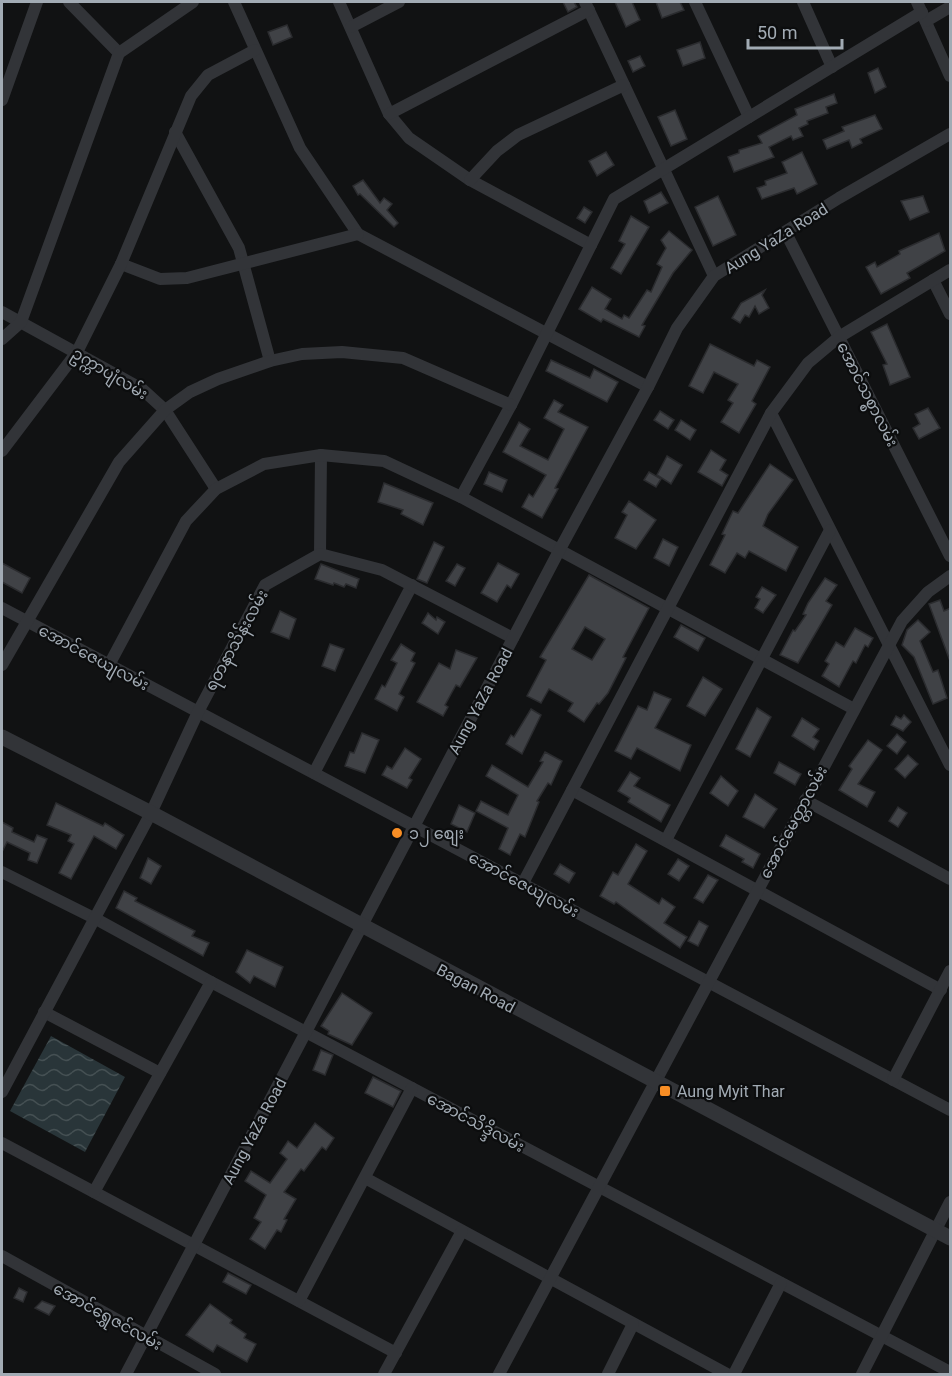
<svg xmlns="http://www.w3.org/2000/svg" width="952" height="1376" font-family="Roboto,'Noto Sans Myanmar',sans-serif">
<defs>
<pattern id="water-waves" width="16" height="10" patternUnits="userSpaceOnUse" patternTransform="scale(1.5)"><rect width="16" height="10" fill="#293539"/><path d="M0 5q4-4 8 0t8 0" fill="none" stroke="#455053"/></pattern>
</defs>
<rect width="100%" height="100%" fill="#111213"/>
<polygon fill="url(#water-waves)" points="51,1036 125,1077 85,1152 10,1111"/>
<g fill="#404246" stroke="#2b2c2f" stroke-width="1.5" fill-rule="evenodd">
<polygon points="563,2 574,2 577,7 568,12"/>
<polygon points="615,2 632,2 640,20 626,27"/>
<polygon points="656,2 680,2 684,10 662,18"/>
<polygon points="287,25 292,37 273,45 268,32"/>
<polygon points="700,42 705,58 683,66 677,50"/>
<polygon points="640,56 645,66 633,72 628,61"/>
<polygon points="878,68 886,87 875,93 868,73"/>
<polygon points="834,94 837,103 826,107 828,113 807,121 808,124 799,128 803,136 793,140 791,136 769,147 774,157 734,172 728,157 739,153 739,150 762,143 758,136 797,115 795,109"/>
<polygon points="675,110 687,139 671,146 658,117"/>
<polygon points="875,115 882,129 860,139 862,143 852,148 849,140 827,149 823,140 844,131 842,127"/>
<polygon points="606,152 614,165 597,176 589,161"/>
<polygon points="802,152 817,184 797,194 794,188 762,199 757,188 766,185 765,181 787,173 782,162"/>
<polygon points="363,180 380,203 384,198 392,204 387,210 398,223 394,227 360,194 358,195 353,186"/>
<polygon points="661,192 668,203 649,213 644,201"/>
<polygon points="718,196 736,235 713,246 695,207"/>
<polygon points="923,196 929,212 910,220 901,201"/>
<polygon points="584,207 592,212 585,223 577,218"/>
<polygon points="631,216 649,227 621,274 611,268 625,244 619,241"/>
<polygon points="669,231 692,250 673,273 642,325 645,326 639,337 603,319 601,322 579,309 592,287 611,299 605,309 622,319 624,315 629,318 647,290 651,292 662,267 657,264 666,248 661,240"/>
<polygon points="939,233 945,251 907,273 910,278 881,294 866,267 875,262 877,267 900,254 899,251"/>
<polygon points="765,290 762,295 769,308 759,314 755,306 749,317 745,315 740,323 732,318 741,303"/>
<polygon points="887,324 910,377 890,385 883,365 887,364 871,332"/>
<polygon points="710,344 754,366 757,360 770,367 752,401 756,404 739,433 721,422 733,403 728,400 738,384 714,372 703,393 689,386"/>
<polygon points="551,360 590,378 594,369 618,382 607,402 546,371"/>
<polygon points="554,400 563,405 558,412 588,427 555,488 558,489 542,518 522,507 529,494 533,497 546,475 503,452 519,422 530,429 520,446 548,460 564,429 544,418"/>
<polygon points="928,408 940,428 919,439 913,428 920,424 915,414"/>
<polygon points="660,411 674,420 668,429 654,420"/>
<polygon points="681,420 696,430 690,440 675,430"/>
<polygon points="711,450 726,460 720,470 728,475 722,486 698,472"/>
<polygon points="667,456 682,465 671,484 657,475"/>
<polygon points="770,464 793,480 768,514 763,526 798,547 786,571 749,551 745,558 737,553 725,573 710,565 725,535 722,534 733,511 738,513"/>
<polygon points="489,472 507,480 502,492 484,484"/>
<polygon points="649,472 661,479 656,487 644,480"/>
<polygon points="384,483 433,503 423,525 401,514 403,510 378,502"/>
<polygon points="629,501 656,520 636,549 615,538 627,515 622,512"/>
<polygon points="663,539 678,547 669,566 654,558"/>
<polygon points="434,542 444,547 427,583 417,579"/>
<polygon points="2,563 30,578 22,593 2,582"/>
<polygon points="498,563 519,574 511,588 507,585 497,602 481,593"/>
<polygon points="321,564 359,579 356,588 346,584 344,587 334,583 333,585 315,579"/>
<polygon points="457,564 465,568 455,586 446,581"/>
<path d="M589 575 649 608 623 657 626 658 608 693 599 704 597 703 584 722 568 711 573 703 549 689 541 703 527 696 546 660 540 657ZM585 627 605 639 592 660 572 649Z"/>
<polygon points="825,578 837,585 826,601 832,605 798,663 780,655 793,630 795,631 806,615 803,614 808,603"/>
<polygon points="762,587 776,595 763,613 755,608 760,599 756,597"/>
<polygon points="940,600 944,611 951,608 950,661 929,604"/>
<polygon points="280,611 296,619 289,639 271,632"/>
<polygon points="428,613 436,620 437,617 445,622 438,634 422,623"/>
<polygon points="918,620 930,632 920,641 933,672 938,670 947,698 933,704 914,657 902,645 907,630"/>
<polygon points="681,625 705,638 698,651 674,637"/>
<polygon points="855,628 873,638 868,647 865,645 856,663 853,661 839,687 822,676 829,664 825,661 836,642 844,647"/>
<polygon points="330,644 344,649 335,671 322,666"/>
<polygon points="401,644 415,653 411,661 415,663 399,694 404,697 397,711 375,699 382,685 385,687 397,663 391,660"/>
<polygon points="456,650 477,658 460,687 456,685 445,705 448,707 443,716 417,702 439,663 450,669"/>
<polygon points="703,677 722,689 705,716 687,706"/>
<polygon points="654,692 671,699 655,728 691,745 680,771 637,748 631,759 615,751 638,706 647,710"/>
<polygon points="757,708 771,717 750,757 736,749"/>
<polygon points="531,709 541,715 522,754 506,744 511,735 514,737"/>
<polygon points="904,715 911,722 903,731 891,725 896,716 901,719"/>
<polygon points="802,718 819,729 813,737 819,741 814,750 792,736"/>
<polygon points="362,733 379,740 365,773 345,766 350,752 354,753"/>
<polygon points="897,734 906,742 897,754 887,746"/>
<polygon points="868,740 882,750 858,784 875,792 867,807 839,790 852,769 849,766"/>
<polygon points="405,748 421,759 409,778 412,780 407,788 382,775 387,766 392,769"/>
<polygon points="545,752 562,761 551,785 548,783 537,801 539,802 525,837 520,834 510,855 499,849 508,828 476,811 481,801 508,815 518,795 486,776 492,765 528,787 543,762 540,761"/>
<polygon points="908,755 918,764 905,778 895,769"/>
<polygon points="779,762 801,774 795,785 774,773"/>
<polygon points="630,772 640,778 634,786 670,805 661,822 628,802 630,798 618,791"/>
<polygon points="721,776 738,791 728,806 710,793"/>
<polygon points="755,794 777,809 764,828 743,817"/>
<polygon points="56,803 103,826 105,823 124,835 116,849 94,836 71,879 59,873 74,844 68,841 71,835 47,825"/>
<polygon points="459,805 475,813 467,832 451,824"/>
<polygon points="898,807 907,813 898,827 889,821"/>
<polygon points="2,822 13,828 12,832 34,842 37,835 47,839 37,863 28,860 30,853 7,842 2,852"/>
<polygon points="726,835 760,854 753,868 742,862 744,859 720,846"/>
<polygon points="636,844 647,851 628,884 659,904 662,898 675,907 664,923 687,937 680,948 616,902 614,904 600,896 613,872 618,875"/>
<polygon points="148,858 161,866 151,884 140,878"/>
<polygon points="678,859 689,866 679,881 668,874"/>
<polygon points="560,864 575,873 569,883 554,874"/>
<polygon points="708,875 718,880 703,903 694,898"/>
<polygon points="124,891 137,898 135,901 195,931 192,936 209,943 203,956 116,908"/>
<polygon points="699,921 708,926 698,946 688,941"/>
<polygon points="247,950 283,967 275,987 254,976 250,983 236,972"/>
<polygon points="342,993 372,1013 352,1045 328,1034 329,1031 321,1026"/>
<polygon points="321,1050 333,1055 325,1075 313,1070"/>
<polygon points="373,1077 401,1091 393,1107 365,1093"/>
<polygon points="315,1123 334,1138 326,1150 322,1147 304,1171 301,1169 284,1192 296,1199 284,1219 287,1220 281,1232 277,1230 265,1249 250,1239 261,1222 254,1218 266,1195 245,1181 251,1171 270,1183 287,1159 280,1153 288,1141 297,1148"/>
<polygon points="228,1273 251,1285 246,1294 223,1282"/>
<polygon points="19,1288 27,1292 23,1302 14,1298"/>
<polygon points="42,1301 55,1306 49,1315 35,1308"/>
<polygon points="210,1304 232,1320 230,1323 246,1334 244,1338 256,1344 247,1362 217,1345 213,1352 186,1335"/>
</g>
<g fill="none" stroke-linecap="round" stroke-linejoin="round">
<g stroke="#323438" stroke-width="12">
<polyline points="69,2 119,53"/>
<polyline points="234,2 300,148 358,234 648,387"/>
<polyline points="339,2 389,114 409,138 470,180 591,245"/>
<polyline points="585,2 714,276"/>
<polyline points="695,2 749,117"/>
<polyline points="803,2 832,67"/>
<polyline points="917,2 950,76"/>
<polyline points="926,21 950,7"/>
<polyline points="351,27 399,2"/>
<polyline points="2,100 37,2"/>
<polyline points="389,114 589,10"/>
<polyline points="175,132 239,248 270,361"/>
<polyline points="470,180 497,151 518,135 624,85"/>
<polyline points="786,233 950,556"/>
<polyline points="121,264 160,279 187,278 358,234"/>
<polyline points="933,280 950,314"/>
<polyline points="2,312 142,389 165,410 216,489"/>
<polyline points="2,339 21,322 119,53 193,2"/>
<polyline points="771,413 950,765"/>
<polyline points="2,451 77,352 121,264 191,96 208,75 255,50"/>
<polyline points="461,497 511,405 614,199 922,12"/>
<polyline points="320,554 321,455"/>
<polyline points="2,608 950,1110"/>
<polyline points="2,665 119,462 165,410 190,392 218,379 270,361 302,354 342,352 403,358 511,405"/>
<polyline points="109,665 186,521 216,489 264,464 321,455 384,461 461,497 854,709"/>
<polyline points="314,773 412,585"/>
<polyline points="572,790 941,990"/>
<polyline points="805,800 950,879"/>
<polyline points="666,840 830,530"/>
<polyline points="2,872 96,919 211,982 950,1372"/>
<polyline points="523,883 771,413 808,363 839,337 950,270"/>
<polyline points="44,1012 160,1073"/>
<polyline points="893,1080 950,971"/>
<polyline points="2,1092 151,813 198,712 265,585 320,554 382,570 513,638"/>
<polyline points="2,1143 396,1353"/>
<polyline points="365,1178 727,1374"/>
<polyline points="94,1192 211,982"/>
<polyline points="2,1256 215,1374"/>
<polyline points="299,1301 412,1088"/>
<polyline points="126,1374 560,549 648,387 677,328 714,276 839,198 950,134"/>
<polyline points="384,1374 462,1231"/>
<polyline points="499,1374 902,621 928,592 950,576"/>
<polyline points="608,1374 633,1324"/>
<polyline points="734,1374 781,1283"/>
<polyline points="862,1374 950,1202"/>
</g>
<polyline stroke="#323438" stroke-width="15" points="2,737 151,813 950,1238"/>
</g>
<g fill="#f88e25" stroke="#0c0d0e" stroke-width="2">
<circle cx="397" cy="833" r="6"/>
<rect x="659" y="1085" width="12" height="12" rx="3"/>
</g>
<g text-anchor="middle" stroke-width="4.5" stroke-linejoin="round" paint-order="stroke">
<g font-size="16" fill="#a2abb4" stroke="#0c0d0e">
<text transform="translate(776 238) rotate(-32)" y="6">Aung YaZa Road</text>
<text transform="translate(110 373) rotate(31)" y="6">ဥက္ကာပျံလမ်း</text>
<text transform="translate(868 394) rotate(63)" y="6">အောင်သစ္စာလမ်း</text>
<text transform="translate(236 640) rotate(-61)" y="6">ရတနာသိန်းလမ်း</text>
<text transform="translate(94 657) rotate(28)" y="6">အောင်ဇေယျလမ်း</text>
<text transform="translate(480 701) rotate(-62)" y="6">Aung YaZa Road</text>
<text transform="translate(793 822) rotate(-62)" y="6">အောင်မေတ္တာလမ်း</text>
<text transform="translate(524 884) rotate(28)" y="6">အောင်ဇေယျလမ်း</text>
<text transform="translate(476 988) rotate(28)" y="6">Bagan Road</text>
<text transform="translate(476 1122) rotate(28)" y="6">အောင်သိဒ္ဒိလမ်း</text>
<text transform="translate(254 1131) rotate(-62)" y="6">Aung YaZa Road</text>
<text transform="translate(108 1316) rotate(29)" y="6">အောင်ရွှေဇင်လမ်း</text>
</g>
<g font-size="16" fill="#a2abb4" stroke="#0c0d0e" text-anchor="start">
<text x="409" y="839">၁၂ စျေး</text>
<text x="677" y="1097">Aung Myit Thar</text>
</g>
</g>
<rect width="952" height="1376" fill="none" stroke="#a2abb4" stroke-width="6"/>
<path d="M748 39v9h94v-9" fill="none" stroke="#a2abb4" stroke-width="3"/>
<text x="757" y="39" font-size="18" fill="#a2abb4" stroke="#0c0d0e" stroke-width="4.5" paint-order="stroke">50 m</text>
</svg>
